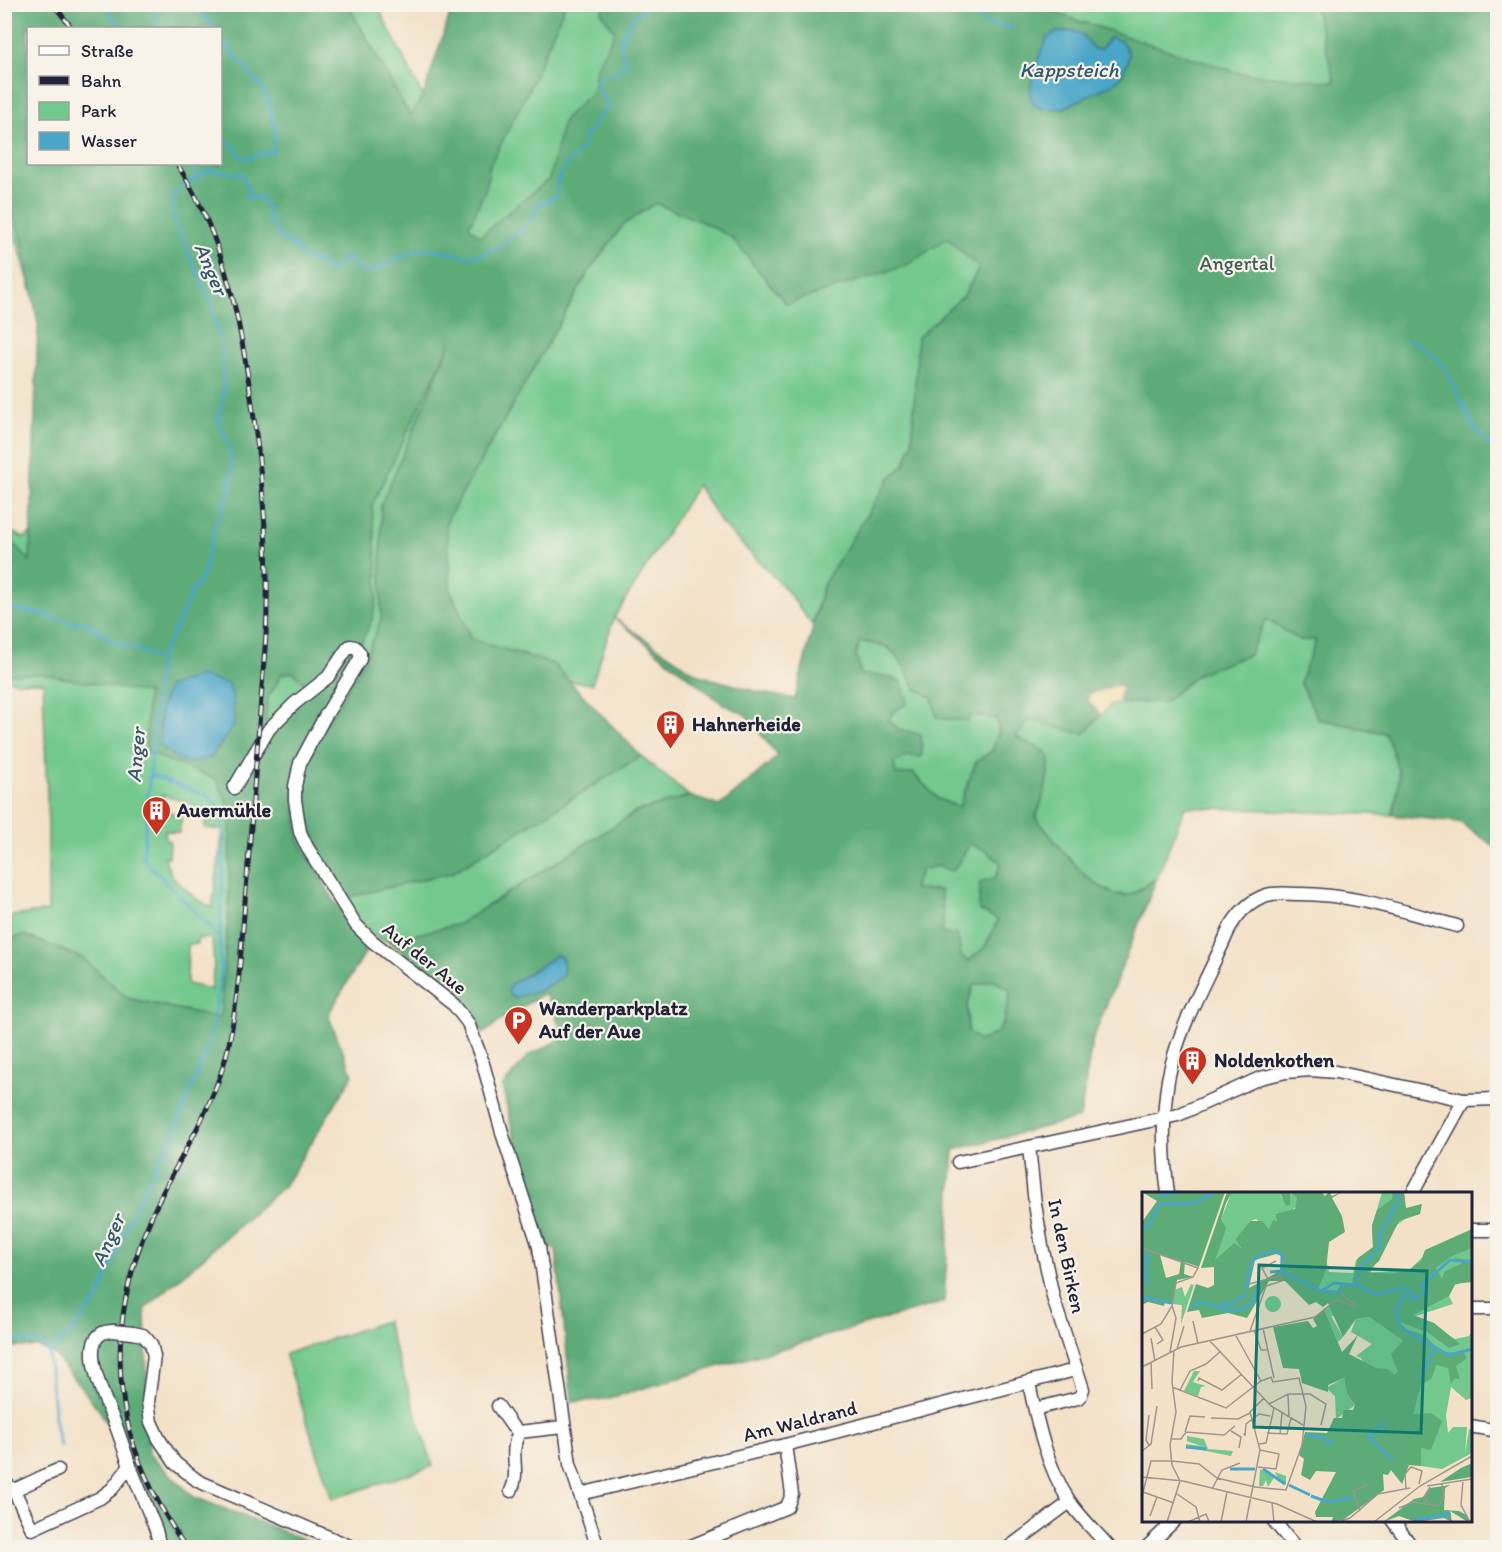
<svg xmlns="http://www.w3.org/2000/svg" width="1502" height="1552" font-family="Itim,sans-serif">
<rect width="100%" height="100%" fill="#f7f3e8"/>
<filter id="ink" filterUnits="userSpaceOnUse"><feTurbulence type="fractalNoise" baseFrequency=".0167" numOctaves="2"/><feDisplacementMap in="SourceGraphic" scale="12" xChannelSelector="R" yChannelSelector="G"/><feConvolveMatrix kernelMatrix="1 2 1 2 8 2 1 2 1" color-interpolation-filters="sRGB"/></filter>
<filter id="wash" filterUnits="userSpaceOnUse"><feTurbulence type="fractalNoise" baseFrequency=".008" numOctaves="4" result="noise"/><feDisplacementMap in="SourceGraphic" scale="24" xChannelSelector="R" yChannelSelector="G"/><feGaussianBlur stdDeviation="1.35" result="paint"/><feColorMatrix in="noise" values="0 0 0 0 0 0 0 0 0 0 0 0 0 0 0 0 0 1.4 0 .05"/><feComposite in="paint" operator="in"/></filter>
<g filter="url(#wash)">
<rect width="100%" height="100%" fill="#f3e1c7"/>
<g fill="#72c88d" stroke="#4a7564" stroke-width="1.5" fill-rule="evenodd">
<path d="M5 5H336L410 120 447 56 458 5H1497L824 583 812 625 785 588 721 523 697 485 614 618 592 684 570 681 553 664 471 639 450 589 446 522 589 271 623 225 655 203 707 224 722 232 721 230 630 187 455 477 303 944 261 744 216 779 230 809 229 908 220 1018 127 998 84 959 24 935 5 941V917L48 911V827L43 682H19L5 679 4 528 24 538 41 526V324L5 200ZM28 28H220V164H28ZM918 337 921 431 908 466 874 505 890 478 905 464 912 443ZM162 795C182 801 206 802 205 828L223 830 212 908 195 898 172 876 164 857H169L170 841 166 840 165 831 179 833 182 815 160 810ZM212 938 214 965 211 989 187 984 188 945 197 944V939Z"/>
<polygon points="348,5 377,5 423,96 410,116"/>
<path d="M1266 619 1300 640 1316 639 1318 719 1385 733C1400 768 1403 778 1392 815L1185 807 1157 878 1130 895 1114 894 1085 878 1036 818 1045 790 1050 759 1016 737 1029 720 1084 733 1111 704 1164 702 1199 673 1249 655Z"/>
<polygon points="860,641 888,647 902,663 916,689 971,715 996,718 999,731 992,751 976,762 959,807 938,799 913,773 896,775 893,763 906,756 899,729 887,720 893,712 883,676 861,675 856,654"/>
<polygon points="641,756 689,796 636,812 459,924 388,941 376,938 360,921 344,898 453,872"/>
<polygon points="970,843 985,850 1001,863 996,877 998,919 985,947 968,961 961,956 957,934 951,936 941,933 943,913 940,891 912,890 921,870 935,866"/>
<polygon points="993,980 1011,990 1004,1022 997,1033 979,1042 968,1031 967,1007 973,986"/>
<polygon points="386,1321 433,1466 332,1499 285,1354"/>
</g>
<path fill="#5dac78" stroke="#40675a" stroke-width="1.5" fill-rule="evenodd" d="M5 5H348L410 116 423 96 453 5H565L529 89 490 165 486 188 469 227 480 236 549 179 563 121 593 91 596 68 615 32 602 13 603 5H1052L1061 15 1239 73 1335 82 1314 5H1497V848L1459 822 1392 815C1403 778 1400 768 1385 733L1318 719 1300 682 1316 640H1300L1266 619 1249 655 1199 673 1164 702 1119 703 1116 685 1097 691 1087 700 1101 715 1084 734 1029 720 1016 737 1045 751 1050 759 1045 790 1036 818C1055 840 1096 901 1129 895 1138 893 1149 883 1157 878L1092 1042 1080 1118 954 1150 944 1302 606 1399 572 1402 556 1249 545 1248 518 1154 502 1087 528 1056 565 1037 545 993 503 1018 483 1034C459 990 427 971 388 941L459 924 636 812 689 796 720 806 778 756 745 714 723 704 614 618 699 675 762 693 795 699 824 583 890 478 905 464 912 443 918 337 964 295 979 268 947 238 907 265 786 304 731 237 707 224 655 203 623 225 589 271 446 522 450 589 471 639 553 664 641 756 453 872 344 898 306 836 300 799 303 761 364 662 381 619V505L450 344 372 505 377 567V599L372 620 339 688 295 765 298 840 335 902 369 946 328 1015 353 1075 285 1185 145 1309 149 1454 194 1497 323 1547H172L100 1411 54 1354 37 1347H5V941L24 935 84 959 127 998 220 1018 229 908 230 809 216 779 146 752 147 693 42 674H5V535L30 561 38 324 22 239 5 193ZM28 28H220V164H28ZM1073 31 1094 49H1101L1106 44 1107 39 1121 41 1129 54 1127 62 1118 80 1061 109 1047 38 1056 32ZM860 641 888 647 902 663 916 689 932 697 937 718 967 721 971 715 996 718 999 731 992 751 976 762 959 807 938 799 913 773 896 775 894 763 906 756 922 757 921 735 899 729 888 720 893 712 908 703 901 681 883 676 861 675 856 654ZM293 672 307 686 265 729 267 700 282 674ZM970 844 985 850 1001 863 996 877 980 882 979 910 998 920 985 947 968 961 961 956 957 933 951 936 942 933 943 913 940 890 913 889 921 870 935 866 953 871ZM557 955 539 991 513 998 508 992 525 975ZM993 980 1011 990 1004 1022 997 1033 979 1041 968 1031 967 1007 973 986Z"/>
<polygon fill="#eeda9e" stroke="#887e6c" stroke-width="1.5" points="1116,685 1122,687 1119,696 1119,703 1111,704 1101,715 1087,700 1089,694"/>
<g fill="#4aa6c8" stroke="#366482" stroke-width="1.5">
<path d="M1073 31 1083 35 1094 49H1101L1110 37 1121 41 1129 54C1127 65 1123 77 1113 84L1061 109H1043L1033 104C1025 84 1039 57 1047 38L1056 32Z"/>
<polygon points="200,676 229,684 233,699 234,726 211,757 190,763 176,758 159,745 161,707 168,687"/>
<polygon points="557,955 562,958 564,969 562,977 539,991 513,998 508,992 510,985"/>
</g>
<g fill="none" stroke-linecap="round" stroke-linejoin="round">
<g stroke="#4aa6c8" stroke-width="3">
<polyline points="106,4 120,28"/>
<polyline points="153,4 157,19 163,28"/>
<polyline points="195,4 214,28"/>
<polyline points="962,4 968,10 979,9 980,19 982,22 1012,28"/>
<path d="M220 37 261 87 269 102 276 137 273 152C261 151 252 160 241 158 237 150 230 140 220 138"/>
<path d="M198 177 209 170 241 174 249 190 247 199 259 196 267 207 270 221 284 241 291 243 303 257 310 261H319L330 271 335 270 341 261 348 259 355 264 358 273C380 272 397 256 419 250 433 246 450 254 464 256 486 259 519 237 531 219 534 215 535 210 536 206L557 197V183L564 167 583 148 585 136 608 107 596 83 601 76 616 73 626 63 620 41 633 17 643 10V4"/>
<path d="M1408 339C1456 363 1451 391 1476 429 1482 438 1491 446 1498 454"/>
<polyline points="4,607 42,614 75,624 86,622 117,644 140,650 159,660"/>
<polyline points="150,775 210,797 222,812 224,837 220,937"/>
<polyline points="4,1340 42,1343 48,1352 56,1429 60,1446"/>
<polyline points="48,1352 70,1334 98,1299 132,1214 176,1128 210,1042 221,973 220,939 213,930 143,859 159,660 177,626 192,591 202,579 214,530 229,491 232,467 229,445 218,420 224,391 221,347 210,300 176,225 172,208 175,193 198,177 191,164"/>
</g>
</g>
</g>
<g filter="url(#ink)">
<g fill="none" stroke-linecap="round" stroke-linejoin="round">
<defs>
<g id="minor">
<polyline points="234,788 269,729 294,704 328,677 347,649 350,646 355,647 360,653 360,659 324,718 300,763 295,786 295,800 300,832 307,847 356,925 372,941 454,1005 468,1023 482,1060 503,1136 539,1247 570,1464 598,1548"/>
<polyline points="958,1162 1029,1147"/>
<path d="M1168 1194C1163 1156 1162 1117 1168 1080 1178 1026 1209 977 1230 927 1239 912 1250 900 1267 895 1277 892 1289 894 1300 894 1354 894 1405 912 1457 926"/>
<polyline points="1412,1194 1464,1100"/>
<polyline points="1470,1230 1498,1230"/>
<polyline points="1470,1309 1498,1309"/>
<polyline points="133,1333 143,1335 151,1344 154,1356 148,1402 151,1422 159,1439 175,1463 198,1481 354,1548"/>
<path d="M1029 1383C1037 1422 1047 1468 1070 1502 1081 1518 1097 1533 1110 1548"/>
<polyline points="498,1406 512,1426 519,1432 563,1427"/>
<polyline points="1035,1409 1078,1398 1081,1395 1083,1389 1054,1301 1042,1246 1035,1204 1029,1147 1178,1115 1260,1078 1286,1072 1310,1070 1336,1072 1464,1100 1498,1099"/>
<polyline points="1470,1426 1498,1431"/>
<polyline points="130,1466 156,1530 160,1548"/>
<polyline points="41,1477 58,1470"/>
<path d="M4 1482 14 1490 32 1529 100 1498 112 1489 130 1466C125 1453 121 1439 116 1426 108 1406 70 1331 113 1331"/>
<polyline points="14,1490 38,1479"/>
<path d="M511 1491C521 1471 508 1455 519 1432"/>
<polyline points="580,1494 785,1445 1075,1370"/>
<polyline points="1273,1520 1296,1548"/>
<polyline points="1392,1520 1413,1548"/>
<polyline points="686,1548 787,1507 792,1494 785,1445"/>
<polyline points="1008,1548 1070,1502"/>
<polyline points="1146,1548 1175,1520"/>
<polyline points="1496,1548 1498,1547"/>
</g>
</defs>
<use href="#minor" stroke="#413f50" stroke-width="15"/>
<use href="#minor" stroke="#fff" stroke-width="12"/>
<defs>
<g id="rail">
<polyline points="53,4 72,28"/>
<path d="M177 164C228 243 243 334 255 426 264 496 270 565 266 635 260 716 253 797 247 878 242 933 240 989 229 1044 218 1097 188 1144 163 1192 117 1283 103 1381 146 1477 157 1502 171 1525 186 1548"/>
</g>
</defs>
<use href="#rail" stroke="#22223b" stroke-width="5"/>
<use href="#rail" stroke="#f7f3e8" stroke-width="3" stroke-dasharray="9" stroke-linecap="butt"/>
<defs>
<polyline id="minor-bridge" points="113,1331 133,1333"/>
</defs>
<use href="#minor-bridge" stroke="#413f50" stroke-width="15" stroke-linecap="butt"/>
<use href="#minor-bridge" stroke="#fff" stroke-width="12"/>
</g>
</g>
<defs>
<symbol id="building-pin" viewBox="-11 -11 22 30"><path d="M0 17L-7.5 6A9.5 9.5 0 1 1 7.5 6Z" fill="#c8321e" stroke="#f7f3e8"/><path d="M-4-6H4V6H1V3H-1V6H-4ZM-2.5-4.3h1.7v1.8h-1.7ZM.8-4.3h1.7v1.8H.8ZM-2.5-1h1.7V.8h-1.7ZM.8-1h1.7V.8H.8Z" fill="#fff"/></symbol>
<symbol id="parking-pin" viewBox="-11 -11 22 30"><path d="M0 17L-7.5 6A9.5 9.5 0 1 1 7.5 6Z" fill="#c8321e" stroke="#f7f3e8"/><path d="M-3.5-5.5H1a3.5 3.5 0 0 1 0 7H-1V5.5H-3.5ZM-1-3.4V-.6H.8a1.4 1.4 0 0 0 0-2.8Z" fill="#fff"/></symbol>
</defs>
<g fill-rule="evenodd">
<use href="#building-pin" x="654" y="708" width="33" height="45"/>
<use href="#building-pin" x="140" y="794" width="33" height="45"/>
<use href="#parking-pin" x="502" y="1004" width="33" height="45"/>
<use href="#building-pin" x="1176" y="1044" width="33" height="45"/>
</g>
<g text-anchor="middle" stroke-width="4.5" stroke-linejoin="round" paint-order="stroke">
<g font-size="20" fill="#3e5c58" stroke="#f7f3e8">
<text x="1237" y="270">Angertal</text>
</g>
<g font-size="20" font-weight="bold" fill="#22223b" stroke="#f7f3e8" text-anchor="start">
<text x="692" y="731">Hahnerheide</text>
<text x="177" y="817">Auermühle</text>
<text x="539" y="1015">Wanderparkplatz<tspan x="539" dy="23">Auf der Aue</tspan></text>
<text x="1214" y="1067">Noldenkothen</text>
</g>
<g font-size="20" fill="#22223b" stroke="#f7f3e8">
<text transform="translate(425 958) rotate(39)" y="7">Auf der Aue</text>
<text transform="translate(1067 1256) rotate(78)" y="7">In den Birken</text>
<text transform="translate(800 1421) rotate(-14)" y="7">Am Waldrand</text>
</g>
<g font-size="21" font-style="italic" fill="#325773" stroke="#f7f3e8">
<text x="1069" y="77">Kappsteich</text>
<text transform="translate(211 269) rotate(67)" y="7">Anger</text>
<text transform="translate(136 755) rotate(-85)" y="7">Anger</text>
<text transform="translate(108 1240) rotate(-66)" y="7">Anger</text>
</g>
</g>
<g transform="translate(1142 1192)">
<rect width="330" height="330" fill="#f3e1c7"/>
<path d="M90 0H138L140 6H146L148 0 155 6V13L150 19 133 22 135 29 127 37 114 27 108 29 93 47 99 55 73 68 79 27ZM240 0H262L264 26 254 34 228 81 268 77 283 63 330 40V87L313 93 307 104 311 112 274 124 313 147 327 144 330 139 329 206 324 208 309 195 304 223 306 241 311 235H325L323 262 327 237H330V261L300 277 279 274 219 166 214 164 230 152 209 140 214 127 227 125 261 149 262 146 229 123 189 124 201 145 196 150 182 117 206 102 174 99 181 84 183 64 187 80 211 81 214 68 231 56 230 35ZM49 92 52 93 39 132 40 113 30 112 32 98 40 95 43 105ZM123 112a8 8 0 1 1 16 0a8 8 0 1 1-16 0ZM52 179H58L51 190 64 194 59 195 56 204 42 199ZM202 186 205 202 213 213 194 227 193 204 184 196ZM45 244 62 247 66 257 91 259 89 264 44 255V252L59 254 45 249ZM118 277 136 287 133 280 144 284V293L132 286 126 295 124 288 121 294H117Z" fill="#72c88d"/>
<path d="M0 0H83L57 75 43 70 42 82 51 85 35 88 30 112 23 110 22 114 6 110 0 113V30L15 9ZM18 63 39 69 37 82 24 86ZM85 0H97L90 1 84 11 79 27 84 37 73 68 92 51 99 56 93 47 108 29H120L127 37 131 28 135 29 133 22 153 17 155 6 148 0V13L144 14 138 0H179L183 4 187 0 190 4 200 0 190 6 200 24 203 40 187 50 184 78 175 99 197 100 203 92H210L216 66 231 55 230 33 235 18 250 7 251 0H262L264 16 280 12 278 22 257 29 237 69 225 80 250 82 269 77 279 69 283 58 330 37V56L310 64 294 76 300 87 303 79 321 71 311 66 330 68V90L313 92 307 104 271 123 292 131 318 152 307 156 285 140 258 130 264 137 284 144 298 160 322 161 325 166 314 174 318 188 313 186 309 192 306 176 294 173 290 186 279 193 271 222 289 221 300 229 289 258 279 256V274L267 273 260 292 249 278 246 283 241 282 242 298 201 328 189 330 191 325H174L173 320 194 280 174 279 168 288 159 283 162 267 157 263 163 240 185 241 192 226H200L202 218H211L213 213 205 202 202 186 186 193V200L160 191 157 177 141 176 131 135 166 129 171 136 175 134 171 127 182 117 200 160 216 143 207 162 234 176 245 177 252 183 256 180 249 162 261 149 227 125 214 127 201 145 186 111 181 115 174 110 167 113 143 89H127L105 126 86 121 60 126 57 118 45 120 54 92 66 96 72 93V75L59 76ZM134 62 139 64 138 79 107 96 113 68ZM330 271V285L298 290 319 276ZM308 293 303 296 302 318 317 319 326 324V330L308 319 310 330 302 326 274 330 257 324 241 330 272 307 281 305 288 296Z" fill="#5dac78" fill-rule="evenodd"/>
<path fill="none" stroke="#4aa6c8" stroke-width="3" d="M18 3 38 0M54 11 72 0M0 37 7 33 17 12 53 11M5 60V93M128 80 139 79 179 99 192 91 213 93 234 102 262 96 270 100 269 108 285 99 280 93 308 68 330 70M213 93 220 74 237 56V44L256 10 255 0M104 98 110 69 118 63 132 59 140 62V78M183 99 196 100 200 93M266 100 254 116 256 130 262 138 307 163 330 157M0 105 29 111M50 115 57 109 89 119 101 117 110 110 117 95M81 117V111L90 112 104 102M278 188 292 157M243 230 227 246 251 268M164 243 179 245 191 253M44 255 64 257M88 277H113M121 277 143 292M147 293 168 303M169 304 186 310 211 306M272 328 309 322"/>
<path fill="none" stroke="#9f958f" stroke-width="1.5" d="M0 56 56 76 51 85 34 91 30 114 19 132 0 142M107 92 126 87M199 101 213 113M51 129 56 152M13 135 21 148 15 152M121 136 132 186M112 138 119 158H126M108 139 124 94 140 89 139 84 126 87 120 76 134 69M93 142 119 189M9 146 13 169M68 149 129 214 161 233M35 157 42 134M28 160 34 126 30 114M9 171 10 197M0 175 39 155 173 125 194 108 214 115M56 189 57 186 80 198 100 182M30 195 84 216 119 189 130 185M38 198 48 179 64 172 79 159M146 202 147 225M127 212 146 202H168L184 212 179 233M7 223 4 248 7 253M69 226 96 227 108 221M89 239 99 245 97 256M43 240 48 224 63 225M102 241 103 244 104 232 117 222 128 224M125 241 145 242 149 226M138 242 140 221M30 247H39L44 240 82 243 93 234M117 252 124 251 132 216M0 259 9 252 15 214M30 269 57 272 75 286 113 295M116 275 134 277 137 262 118 258M0 285 41 289 135 312 175 330M321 288 319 313 328 330M285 294 330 287M113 295 144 298 160 253 164 214 157 186 131 190 129 185M288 295 282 305 288 313M70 297 80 278 98 271M264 297 263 282 269 275 280 279 277 292M1 300 32 311M35 302 54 315 58 330M0 304 9 269H30M130 311 132 330M257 316 271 310 296 314 302 306 300 292M218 319 211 299 225 293M8 324 15 305M25 330 38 289 30 273 28 253 34 220 30 190 32 158M46 330 64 322 67 330M79 330 85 300M104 330 118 258 108 220 122 206M197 330 208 326 236 302 268 296M232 330 278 294 330 264"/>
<path fill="#0f766e" fill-opacity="0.15" stroke="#0f766e" stroke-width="3" d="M117 73 285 79 279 241 112 235Z"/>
<rect width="330" height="330" fill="none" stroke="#22223b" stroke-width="3"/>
</g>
<rect width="1502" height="1552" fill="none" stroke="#f7f3e8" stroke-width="24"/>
<rect x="27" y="27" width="195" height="138" fill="#f7f3e8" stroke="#a29fa3" stroke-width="1.5"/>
<rect x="39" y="46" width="30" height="9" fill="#ffffff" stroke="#a29fa3" stroke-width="1.5"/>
<text x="81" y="57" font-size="18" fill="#22223b">Straße</text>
<rect x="39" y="76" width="30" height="9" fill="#22223b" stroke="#a29fa3" stroke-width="1.5"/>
<text x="81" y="87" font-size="18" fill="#22223b">Bahn</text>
<rect x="39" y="102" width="30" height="18" fill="#72c88d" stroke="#a29fa3" stroke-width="1.5"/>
<text x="81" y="117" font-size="18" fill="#22223b">Park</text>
<rect x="39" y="132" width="30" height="18" fill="#4aa6c8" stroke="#a29fa3" stroke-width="1.5"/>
<text x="81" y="147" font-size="18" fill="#22223b">Wasser</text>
</svg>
